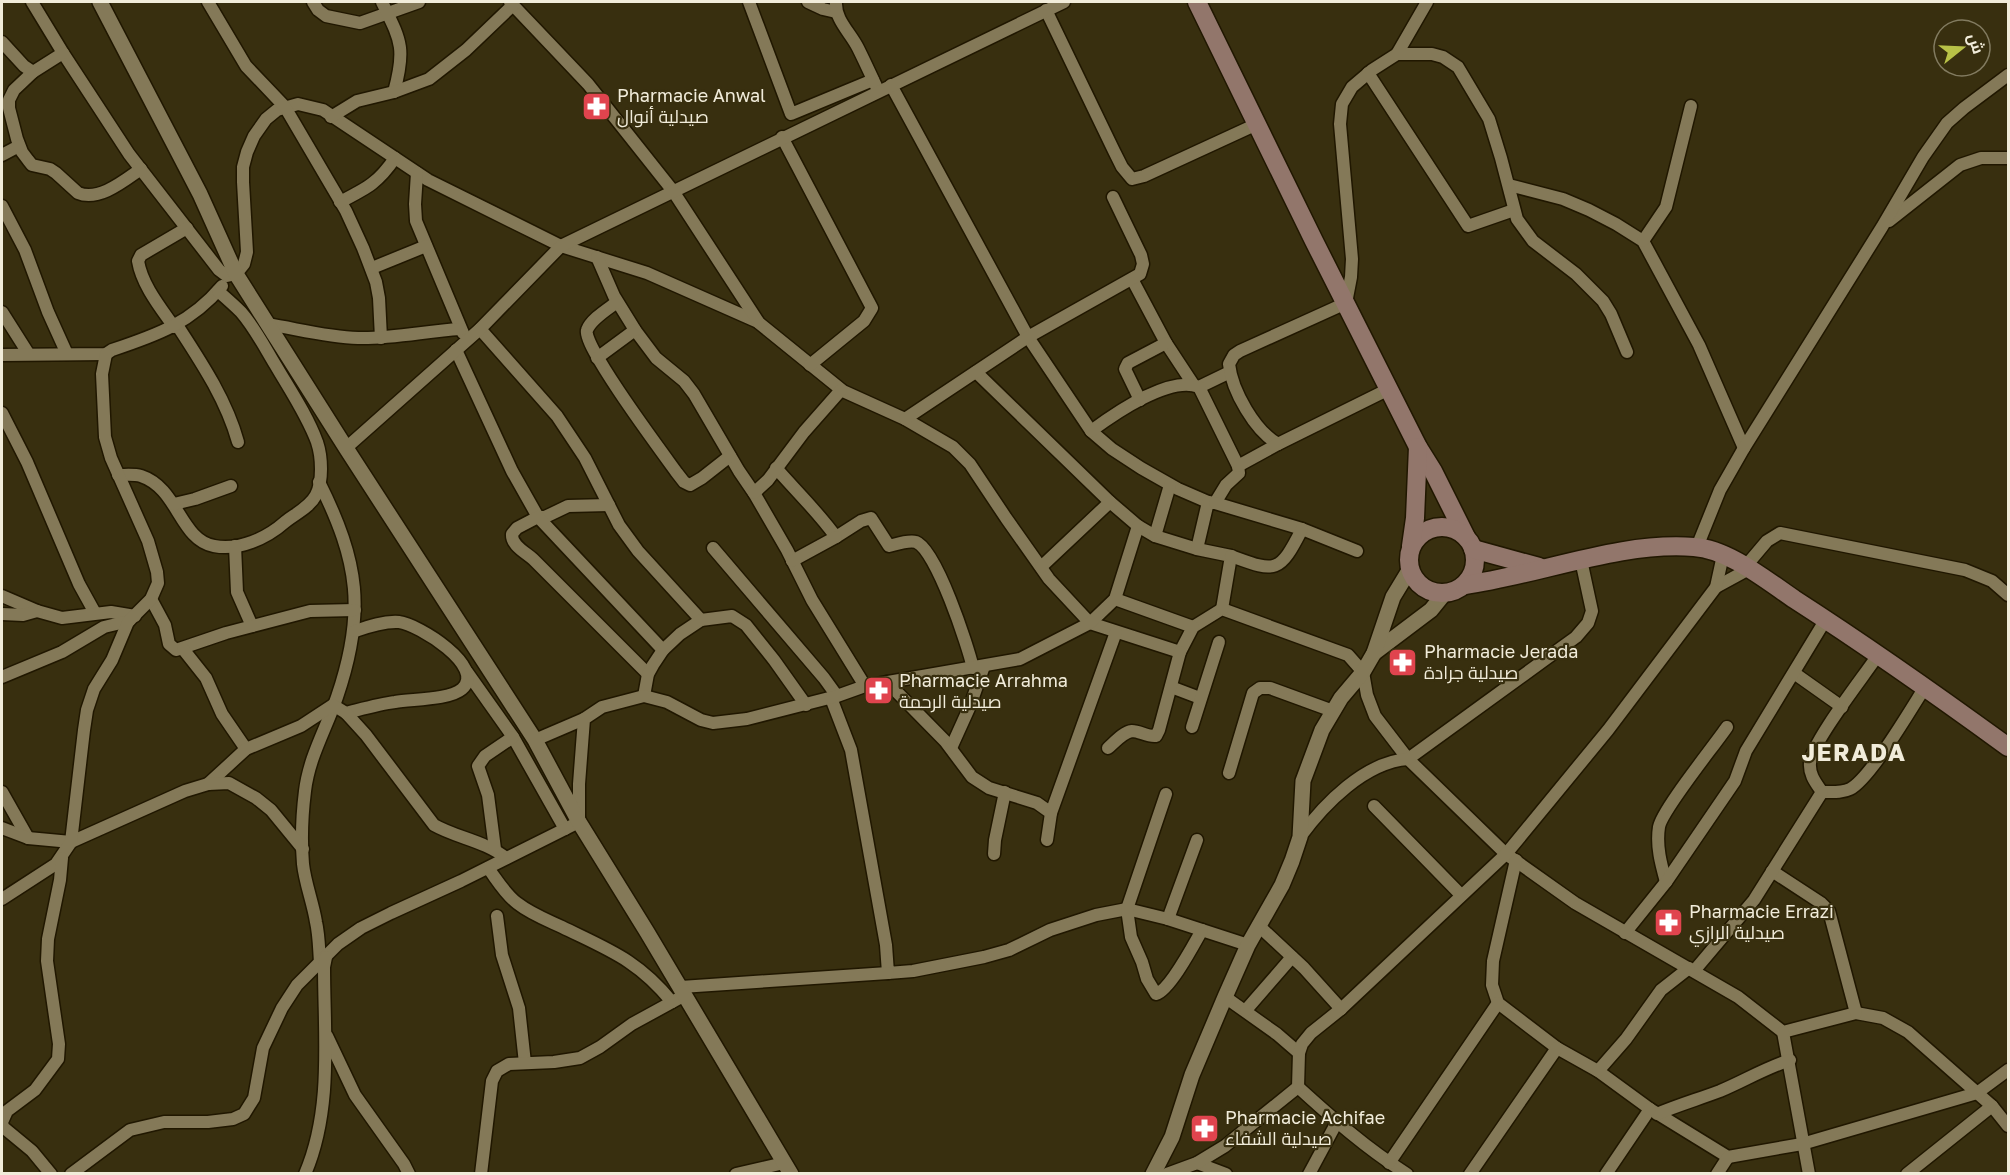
<svg xmlns="http://www.w3.org/2000/svg" width="2010" height="1175" font-family="'Golos Text',Cairo,sans-serif">
<rect width="100%" height="100%" fill="#382f0f"/>
<g fill="none" stroke-linecap="round" stroke-linejoin="round">
<defs>
<g id="minor">
<polyline points="32,2 63,53 129,154 219,270 227,276 236,274 244,264 247,252 243,182 243,167 247,152 254,136 266,119 277,110 298,104 323,110 428,180 561,246 647,273 758,322"/>
<polyline points="208,2 246,66 285,107 346,211 363,248 376,282 379,298 381,338"/>
<polyline points="313,2 318,10 326,16 360,23 419,2"/>
<path d="M382 2C401 41 406 48 394 92"/>
<polyline points="510,2 588,84 673,191 759,323 843,391 905,419 953,447 970,464 1006,518 1049,579 1090,623 1180,652 1193,627 1222,609 1348,655 1363,672 1367,695 1375,716 1408,759 1506,854 1575,903 1738,997 1783,1032 1856,1013 1883,1018 1908,1032 1992,1106 2008,1126"/>
<polyline points="749,2 791,114 873,80"/>
<polyline points="808,2 823,9 836,12"/>
<path d="M836 2C835 20 850 32 858 48 864 60 870 73 876 86"/>
<polyline points="1046,10 1114,151 1122,167 1132,179 1144,176 1257,124"/>
<polyline points="2,42 24,66 33,72"/>
<path d="M63 53 33 72 14 90 9 100V108L17 139 22 152 28 160 32 165 50 169 56 173 78 193C99 202 125 180 141 169"/>
<polyline points="1397,54 1427,2"/>
<polyline points="1368,73 1468,226 1514,210"/>
<polyline points="891,85 1028,337 1091,431 1112,449 1141,468 1178,489 1208,502"/>
<polyline points="331,117 357,101 394,92 429,79 466,50 513,5"/>
<polyline points="782,137 872,308 864,321 810,365"/>
<polyline points="2,155 19,146"/>
<polyline points="417,173 415,204 416,221 463,333"/>
<polyline points="1509,185 1563,199 1589,210 1616,224 1643,241 1699,345 1744,448"/>
<path d="M340 202C367 188 378 183 395 158"/>
<polyline points="2,206 25,250 48,312 67,354"/>
<polyline points="1889,221 1960,165 1981,158 2008,158"/>
<polyline points="1643,241 1666,207 1691,106"/>
<polyline points="597,257 614,296 635,330 656,358 684,381 694,394 739,471 754,493 787,550 812,600 865,686"/>
<polyline points="372,268 426,246"/>
<polyline points="1132,279 1166,343 1193,384"/>
<path d="M617 302C608 309 591 319 587 330 581 344 664 455 677 473L684 482 690 485 702 478 730 456"/>
<polyline points="2,312 28,353"/>
<path d="M267 324C298 329 327 337 358 338 393 339 426 331 460 329"/>
<path d="M177 325C201 362 226 399 238 442"/>
<path d="M174 327C160 307 142 285 138 261L141 255 187 228"/>
<polyline points="480,329 557,416 585,458 619,525 638,551 701,620"/>
<polyline points="456,350 512,471 538,517 545,517 568,506 609,505"/>
<path d="M2 355 106 354 112 350C157 335 191 323 222 286"/>
<polyline points="597,358 635,330"/>
<polyline points="976,372 1110,502 1138,526 1155,536 1197,549"/>
<polyline points="1199,387 1230,372"/>
<path d="M1389 389 1278 444C1255 431 1232 391 1229 364L1234 355 1240 351 1346 303 1351 277 1352 259 1340 124 1342 104 1352 87 1372 70 1397 54H1432L1443 57 1458 67 1489 119 1501 158 1517 219 1533 241 1576 274 1603 301 1611 314 1627 352"/>
<polyline points="1140,400 1125,369 1128,363 1166,343"/>
<polyline points="2,413 27,462 79,584 95,613"/>
<polyline points="905,419 1028,337 1140,274 1143,264 1141,255 1113,197"/>
<path d="M1091 431C1114 414 1170 375 1199 387L1238 466 1239 473 1226 485 1215 503 1208 502 1197 549 1231 556 1222 609"/>
<polyline points="346,448 480,329 561,246 1064,2"/>
<polyline points="1238,466 1278,444"/>
<path d="M776 468C796 491 818 512 836 537L861 521 871 518 889 546C897 544 908 540 916 542 936 549 968 646 973 668"/>
<path d="M118 475C126 475 134 474 141 476 178 488 180 540 214 546 239 551 267 538 285 522 295 514 310 507 316 495 323 481 322 457 317 442 307 415 290 390 276 366 265 348 255 328 241 312 234 305 226 298 218 291"/>
<path d="M319 482C359 562 366 612 337 697 326 729 309 757 305 791 302 815 301 840 303 864 305 883 313 903 316 922 319 935 319 949 320 962"/>
<polyline points="754,493 768,480 804,432 841,390"/>
<polyline points="1215,503 1302,529 1357,551"/>
<polyline points="174,504 195,499 231,486"/>
<polyline points="1155,536 1170,485"/>
<polyline points="235,546 237,592 252,626"/>
<polyline points="1697,547 1720,490 1744,448 1882,227 1923,157 1947,123 1964,108 2008,75"/>
<polyline points="713,548 824,678 837,696"/>
<path d="M1231 556C1275 572 1279 575 1302 529"/>
<polyline points="792,561 836,537"/>
<polyline points="1041,567 1110,502"/>
<polyline points="1745,567 1767,541 1780,533 1965,570 1992,581 2008,595"/>
<polyline points="1716,587 1749,569"/>
<polyline points="2,596 37,611 62,618 111,612 135,616"/>
<polyline points="151,599 165,625 169,644 176,650 226,633 310,611 355,610"/>
<polyline points="1115,599 1193,627"/>
<polyline points="2,614 23,615 37,611"/>
<polyline points="183,649 206,678 222,714 246,749"/>
<polyline points="467,672 513,737 565,829"/>
<polyline points="1794,673 1842,707"/>
<path d="M648 674 533 559C525 552 511 545 512 534L517 528 538 517 663 650"/>
<polyline points="2,677 62,652 104,627 129,621"/>
<polyline points="887,682 945,741 972,777 989,788 1037,803 1051,813 1047,840"/>
<polyline points="1171,687 1200,698"/>
<polyline points="644,696 648,674 653,665 663,650 680,634 701,620 732,616 746,625 774,660 806,705"/>
<polyline points="831,698 851,750 886,945 888,973 913,971 984,957 1009,950 1050,930 1096,915 1127,909 1168,919 1248,945"/>
<path d="M346 713C362 709 379 704 395 702 413 699 449 700 462 689 487 667 418 624 399 622 384 621 369 626 355 631"/>
<polyline points="1192,727 1219,642"/>
<polyline points="535,740 584,719"/>
<polyline points="951,748 970,706 984,666"/>
<path d="M1108 748C1114 743 1123 732 1132 731 1140 731 1147 737 1156 736L1159 730 1180 652"/>
<polyline points="1229,773 1253,693 1260,688 1270,688 1333,711"/>
<path d="M208 784 246 749 301 726 333 705 346 713 366 735 434 825C457 838 485 841 506 858"/>
<polyline points="2,792 28,838"/>
<path d="M1822 792C1816 783 1809 775 1810 763 1811 743 1864 676 1878 655"/>
<path d="M1822 792C1832 792 1842 793 1850 789 1870 779 1911 709 1925 687"/>
<path d="M1166 794 1127 909 1131 937 1142 962 1147 979 1156 994C1170 990 1194 944 1202 930"/>
<polyline points="1374,806 1461,895"/>
<polyline points="1051,813 1116,632"/>
<polyline points="2,828 28,838 71,842 185,791 208,784 229,783 256,798 271,810 303,849"/>
<path d="M1300 837C1324 804 1365 762 1408 759L1576 637 1588 623 1592 611 1581 560"/>
<polyline points="495,849 488,795 478,766 485,756 513,737"/>
<polyline points="994,854 995,840 1005,792"/>
<polyline points="1516,860 1493,961 1492,985 1498,1003 1557,1048 1598,1071 1650,1109 1728,1157 1802,1144 1977,1093 2008,1070"/>
<path d="M488 868C497 880 505 894 517 903 531 914 547 920 562 927 609 950 638 960 672 1002"/>
<polyline points="1772,871 1821,903 1829,911 1856,1013"/>
<path d="M1666 882C1661 864 1656 846 1659 827 1662 810 1714 746 1727 727"/>
<polyline points="2,899 56,864 71,842 84,730 87,710 94,689 112,660 128,622 151,599 158,583 157,572 148,541 111,458 105,437 102,374 106,354"/>
<polyline points="497,916 502,955 519,1008 525,1063"/>
<polyline points="1168,919 1197,840"/>
<polyline points="1260,927 1304,968 1341,1009"/>
<polyline points="1625,933 1666,882 1735,781 1746,751 1826,619"/>
<polyline points="1694,971 1754,900 1822,792"/>
<polyline points="681,987 888,973"/>
<polyline points="1225,997 1277,1034 1299,1053"/>
<polyline points="1246,1010 1292,957"/>
<polyline points="1783,1032 1809,1174"/>
<polyline points="327,1036 355,1095 404,1164 409,1174"/>
<polyline points="1598,1071 1626,1039 1661,990 1689,968"/>
<path d="M1298 1087C1332 1118 1367 1149 1407 1174"/>
<path d="M1657 1114C1678 1105 1699 1099 1720 1091 1744 1081 1765 1068 1790 1060"/>
<polyline points="1197,1163 1226,1174"/>
<polyline points="1389,1163 1498,1003"/>
<polyline points="51,1174 32,1151 3,1127 2,1122 7,1111 35,1090 58,1059 59,1044 47,961 48,939 60,880 62,858"/>
<polyline points="71,1174 130,1130 164,1122 208,1122 233,1119 244,1114 254,1098 263,1048 282,1008 297,985 338,944 361,928 391,913 461,881 579,822 579,784 584,719 602,707 644,696 667,702 701,720 713,723 747,719 837,696 865,686 1020,659 1090,623 1115,599 1138,526"/>
<path d="M305 1174C333 1109 324 1035 324 967L326 957"/>
<polyline points="481,1174 492,1081 497,1071 509,1064 554,1062 580,1058 600,1047 632,1024 685,995"/>
<polyline points="736,1174 784,1163"/>
<polyline points="1167,1174 1197,1163 1225,1146 1298,1087 1299,1053 1302,1044 1311,1033 1341,1009 1506,854 1608,730 1716,587 1723,555"/>
<polyline points="1309,1174 1337,1122"/>
<polyline points="1470,1174 1557,1048"/>
<polyline points="1606,1174 1650,1109"/>
<polyline points="1717,1174 1728,1157"/>
<polyline points="1907,1174 1992,1106"/>
</g>
<g id="tertiary">
<polyline points="100,2 200,194 236,274 346,448 535,740 579,822 647,932 791,1174"/>
<polyline points="1374,653 1431,610 1444,594"/>
<polyline points="1153,1174 1172,1137 1192,1075 1225,997 1248,945 1282,885 1292,861 1300,837 1303,781 1322,730 1341,698 1363,672 1374,653 1393,597 1410,569"/>
</g>
<g id="secondary">
<polyline points="1197,2 1314,241 1418,447 1433,471 1466,537"/>
<circle cx="1442" cy="560" r="33"/>
<polyline points="1411,546 1415,518 1418,447"/>
<polyline points="1473,549 1539,567"/>
<path d="M1465 585C1539 575 1619 541 1694 547 1728 549 1766 580 1794 599 1867 646 1938 696 2008 747"/>
</g>
</defs>
<use href="#minor" stroke="#201700" stroke-width="15"/>
<use href="#tertiary" stroke="#201700" stroke-width="18"/>
<use href="#secondary" stroke="#201700" stroke-width="21"/>
<use href="#minor" stroke="#847958" stroke-width="12"/>
<use href="#tertiary" stroke="#847958" stroke-width="15"/>
<use href="#secondary" stroke="#92766b" stroke-width="18"/>
</g>
<defs>
<symbol id="pharmacy-square" viewBox="-11 -11 22 22"><rect x="-9" y="-9" width="18" height="18" rx="4" fill="#e0444e" stroke="#382f0f"/><path d="M-2-6h4v4h4v4h-4v4h-4v-4h-4v-4h4Z" fill="#fff"/></symbol>
</defs>
<g fill-rule="evenodd">
<use href="#pharmacy-square" x="580" y="90" width="33" height="33"/>
<use href="#pharmacy-square" x="1386" y="646" width="33" height="33"/>
<use href="#pharmacy-square" x="862" y="674" width="33" height="33"/>
<use href="#pharmacy-square" x="1652" y="906" width="33" height="33"/>
<use href="#pharmacy-square" x="1188" y="1112" width="33" height="33"/>
</g>
<g text-anchor="middle" stroke-width="4.5" stroke-linejoin="round" paint-order="stroke">
<g font-size="18" fill="#f1ecda" stroke="#382f0f" text-anchor="start">
<text x="617" y="102">Pharmacie Anwal<tspan x="617" dy="21">صيدلية أنوال</tspan></text>
<text x="1424" y="658">Pharmacie Jerada<tspan x="1424" dy="21">صيدلية جرادة</tspan></text>
<text x="899" y="687">Pharmacie Arrahma<tspan x="899" dy="21">صيدلية الرحمة</tspan></text>
<text x="1689" y="918">Pharmacie Errazi<tspan x="1689" dy="21">صيدلية الرازي</tspan></text>
<text x="1225" y="1124">Pharmacie Achifae<tspan x="1225" dy="21">صيدلية الشفاء</tspan></text>
</g>
<g font-size="24" font-weight="bold" letter-spacing="1.5" fill="#f1ecda" stroke="#382f0f">
<text x="1854" y="761">JERADA</text>
</g>
</g>
<rect width="2010" height="1175" fill="none" stroke="#f1ecda" stroke-width="6"/>
<g transform="translate(1962 48) rotate(72)"><circle r="28" fill="#382f0f" stroke="#827b60" stroke-width="1.5"/>
<path d="M0-4.5L10 22L0 15L-10 22Z" fill="#b8c147"/>
<text y="-9" font-size="16" font-weight="bold" text-anchor="middle" fill="#f1ecda">ش</text>
</g>
</svg>
